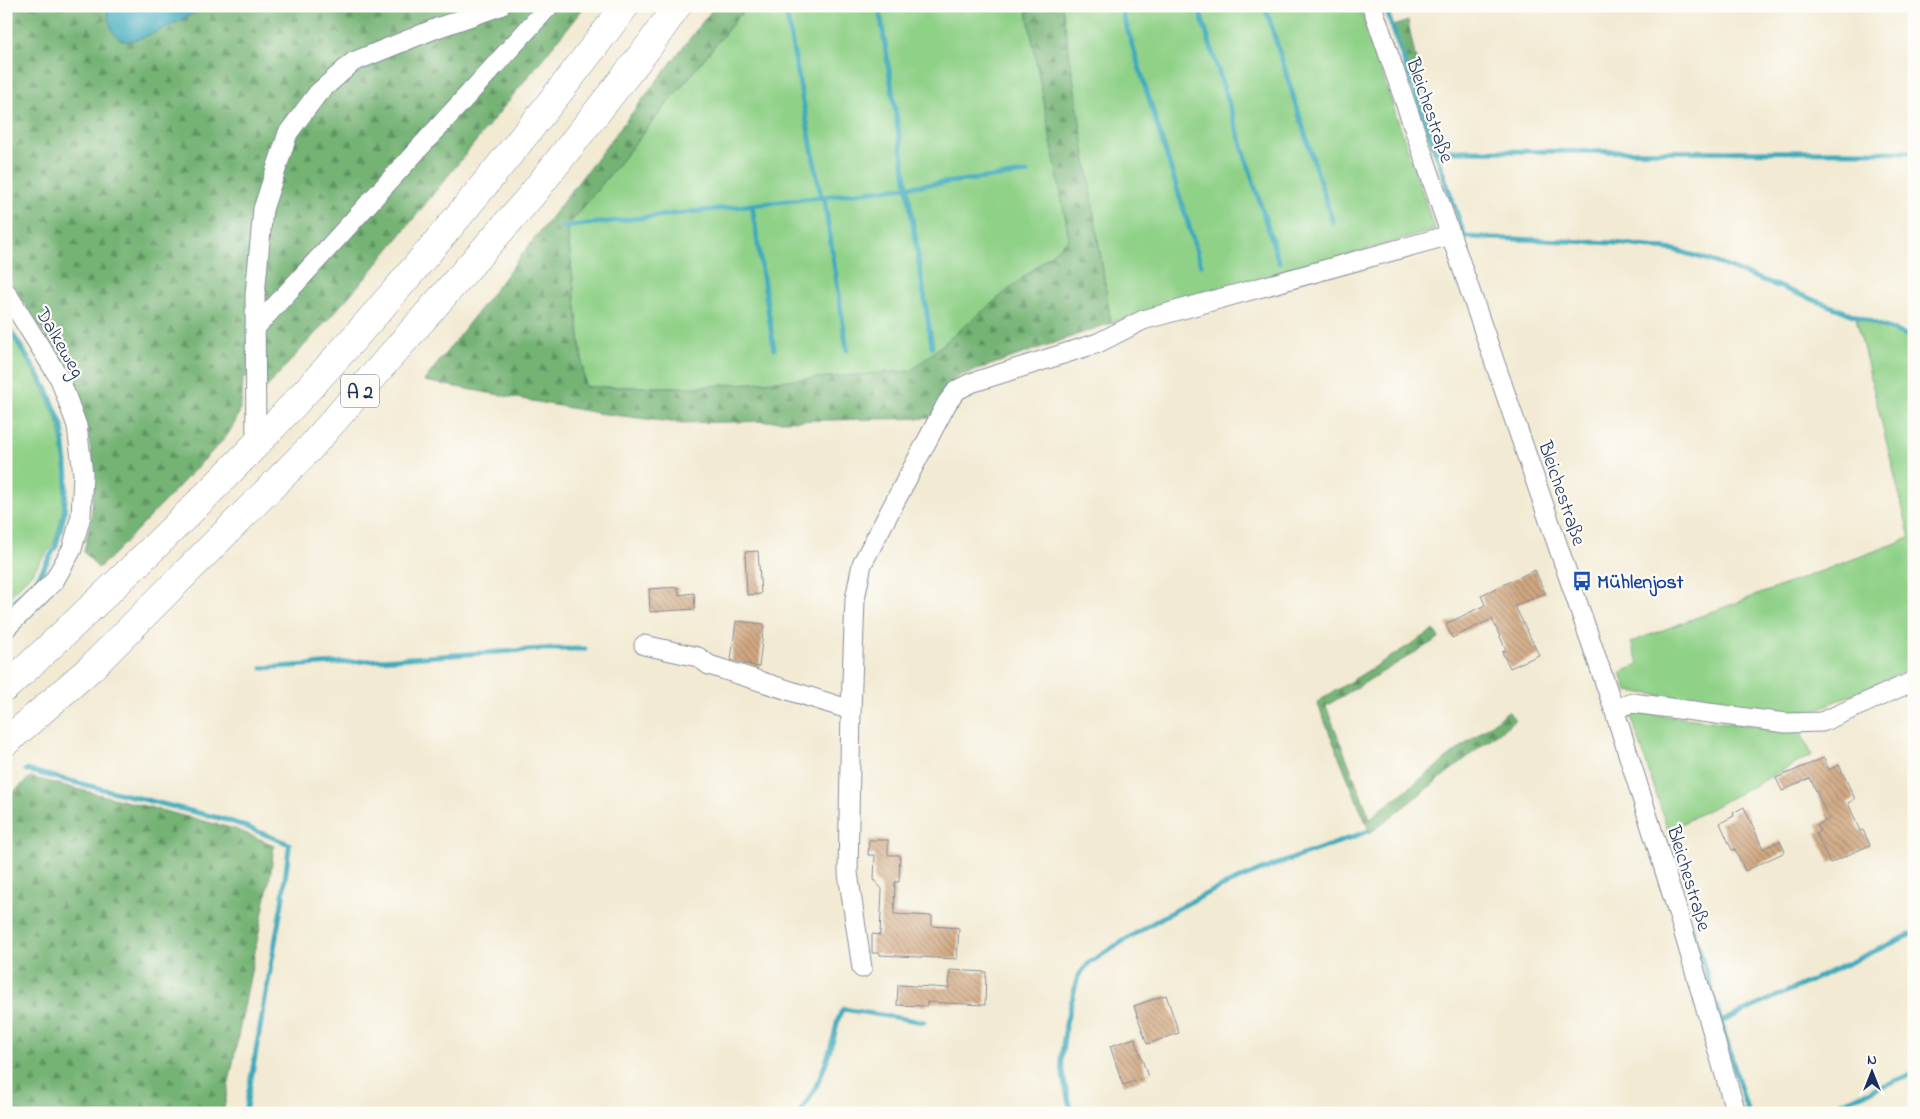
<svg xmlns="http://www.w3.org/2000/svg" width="1920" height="1119" font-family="'Indie Flower',sans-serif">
<defs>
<pattern id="forest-firs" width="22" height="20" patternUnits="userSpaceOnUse" patternTransform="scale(1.25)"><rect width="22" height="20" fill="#74b374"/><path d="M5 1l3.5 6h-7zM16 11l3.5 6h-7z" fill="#5e9262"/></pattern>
<pattern id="building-back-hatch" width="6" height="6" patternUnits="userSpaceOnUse" patternTransform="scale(1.25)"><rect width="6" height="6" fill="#d0a780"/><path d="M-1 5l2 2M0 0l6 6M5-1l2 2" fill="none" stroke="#a8886c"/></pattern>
</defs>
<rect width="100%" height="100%" fill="#fdfcf7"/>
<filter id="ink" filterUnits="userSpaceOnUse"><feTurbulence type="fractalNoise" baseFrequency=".02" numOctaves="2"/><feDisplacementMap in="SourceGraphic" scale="10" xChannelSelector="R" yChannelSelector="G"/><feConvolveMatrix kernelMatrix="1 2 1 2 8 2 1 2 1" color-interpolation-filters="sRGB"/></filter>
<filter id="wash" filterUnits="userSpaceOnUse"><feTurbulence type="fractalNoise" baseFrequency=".0096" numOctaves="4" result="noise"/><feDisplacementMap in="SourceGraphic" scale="20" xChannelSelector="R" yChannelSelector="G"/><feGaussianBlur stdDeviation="1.12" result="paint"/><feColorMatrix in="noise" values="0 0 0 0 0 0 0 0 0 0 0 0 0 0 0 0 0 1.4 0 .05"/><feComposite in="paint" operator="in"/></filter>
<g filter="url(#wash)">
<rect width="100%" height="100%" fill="#f2ead3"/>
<g fill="#90d188" stroke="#568073">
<polygon points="747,6 1026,6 1070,239 911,371 696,387 585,387 567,227"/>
<polygon points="1062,6 1359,6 1435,230 1111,323"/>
<polygon points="1856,318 1914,340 1914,667 1818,709 1787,712 1627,691 1621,672 1639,665 1631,642 1910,538"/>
<polygon points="6,327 43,388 59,426 65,474 62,514 54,543 31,574 6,600"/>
<polygon points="1630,712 1800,731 1812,755 1668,831"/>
</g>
<g fill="url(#forest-firs)" stroke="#487169">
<path d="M6 6H585L368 275 266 388 265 374 243 377C242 404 242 414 226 437L113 555 98 568 84 552 91 519 95 473 86 424 71 378 6 274Z"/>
<polygon points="715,6 747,6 567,227 585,387 696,387 911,371 1069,239 1026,6 1062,6 1111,323 956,377 930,418 679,423 597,413 424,381"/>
<path d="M1408 21C1415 64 1430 105 1436 148H1434L1393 26Z"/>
<polygon points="1434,630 1439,638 1326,706 1370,818 1508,711 1515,720 1370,833 1317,702"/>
<polygon points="30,777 235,829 274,845 271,871 223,1113 6,1113 6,799"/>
</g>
<path fill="#3daabc" stroke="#2c6c8d" d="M107 6H207C192 14 135 47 122 40 110 34 108 18 107 6Z"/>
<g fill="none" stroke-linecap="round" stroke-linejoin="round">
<g stroke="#3daabc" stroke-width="5">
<polyline points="785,6 821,197"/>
<polyline points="879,6 932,346"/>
<polyline points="1120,6 1201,265"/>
<polyline points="1198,6 1279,263"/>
<polyline points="1265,6 1333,223"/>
<polyline points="1385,6 1465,237 1616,243 1675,250 1712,261 1914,338"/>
<polyline points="1425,6 1430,6"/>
<polyline points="1434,151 1914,152"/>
<polyline points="824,197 847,350"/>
<polyline points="752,205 774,349"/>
<polyline points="562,227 1027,173"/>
<polyline points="6,323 47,389 62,426 67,475 64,515 56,546 36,581 6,609"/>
<polyline points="262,668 542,649 585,649"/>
<polyline points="26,770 227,820 244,826 289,844"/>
<polyline points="1692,926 1721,1022 1914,933"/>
<polyline points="1721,1022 1748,1113"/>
<polyline points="245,1113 282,903 289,848"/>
<path d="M799 1113C816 1093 825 1068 832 1043 836 1032 836 1018 843 1009L924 1022"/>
<path d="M1072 1113 1065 1086 1061 1059 1066 1024 1078 976 1089 963C1123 941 1158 918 1194 900 1249 871 1310 854 1368 831"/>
<polyline points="1816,1113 1914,1073"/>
</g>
</g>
<g id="blocks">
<g fill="url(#building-back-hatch)">
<polygon points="758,551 761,594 747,595 745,552"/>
<polygon points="1535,570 1545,593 1515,606 1539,655 1510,668 1502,652 1506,650 1492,619 1452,638 1446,624 1485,605 1481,595"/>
<polygon points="678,587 679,595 694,593 695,609 650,612 649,589"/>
<polygon points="736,621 764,624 759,667 731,660"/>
<polygon points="1824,758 1829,770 1839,765 1855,799 1848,803 1860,831 1863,830 1870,845 1830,863 1816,833 1820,831 1817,825 1829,819 1810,778 1782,791 1776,778"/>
<polygon points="1744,807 1763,849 1780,841 1785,852 1745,871 1735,849 1732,850 1720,823 1734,816 1733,813"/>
<polygon points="869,840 888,840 888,855 900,855 899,882 895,882 894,914 932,916 932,926 959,928 957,959 880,955 880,953 872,953 872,934 880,935 882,889 874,880 875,855 868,855"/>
<polygon points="950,970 986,972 985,1005 927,1002 927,1006 897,1005 898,985 949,988"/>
<polygon points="1166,995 1179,1033 1147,1044 1134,1006"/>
<polygon points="1135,1038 1148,1077 1123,1085 1110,1046"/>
</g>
</g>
</g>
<g filter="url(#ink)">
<use href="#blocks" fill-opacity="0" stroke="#868c98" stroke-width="1"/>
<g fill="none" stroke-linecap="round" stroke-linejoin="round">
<defs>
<g id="minor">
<polyline points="1372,6 1614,709 1679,916 1736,1113"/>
<polyline points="6,292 60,379 77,426 83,474 81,516 72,549 54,581 6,628"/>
<polyline points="255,328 549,6"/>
<polyline points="256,444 255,295 263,209 288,133 318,93 353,62 437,28 500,6"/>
<polyline points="644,645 698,657 709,665 851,710"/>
<polyline points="1614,709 1632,703 1786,723 1822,722 1914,681"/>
<polyline points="862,968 848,873 851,710 855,599 862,564 947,403 957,390 971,383 1098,343 1143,320 1450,235"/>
</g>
<g id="highway">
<path d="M6 687C136 568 262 445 377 312 463 213 546 111 625 6"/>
<polyline points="6,742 92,667 309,449 530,197 649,46 677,6"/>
</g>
</defs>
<use href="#minor" stroke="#868c98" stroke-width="21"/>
<use href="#highway" stroke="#868c98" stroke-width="29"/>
<use href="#minor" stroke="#fff" stroke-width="19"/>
<use href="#highway" stroke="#fff" stroke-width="28"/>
</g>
</g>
<defs>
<symbol id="bus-bare" viewBox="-9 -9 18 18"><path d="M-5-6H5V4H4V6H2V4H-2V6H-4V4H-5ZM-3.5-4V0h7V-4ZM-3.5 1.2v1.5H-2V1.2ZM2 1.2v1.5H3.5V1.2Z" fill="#1a4fb4" stroke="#fdfcf7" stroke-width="2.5" paint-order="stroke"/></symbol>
</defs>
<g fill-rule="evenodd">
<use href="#bus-bare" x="1568" y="567" width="28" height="28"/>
</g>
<g text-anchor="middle" stroke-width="4.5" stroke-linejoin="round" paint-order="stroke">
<rect fill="#fdfcf7" stroke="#5f6c8c" stroke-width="1" x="341" y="374.5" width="38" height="33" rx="4"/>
<g font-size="19" font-weight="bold" fill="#1b2f5e">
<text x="360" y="398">A 2</text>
</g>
<g font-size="20" fill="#1b2f5e" stroke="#fdfcf7">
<text transform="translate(1431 110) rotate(71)" y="7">Bleichestraße</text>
<text transform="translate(61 342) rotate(60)" y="7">Dalkeweg</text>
<text transform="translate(1563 493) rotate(71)" y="7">Bleichestraße</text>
<text transform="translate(1690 878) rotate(73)" y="7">Bleichestraße</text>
</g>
<g font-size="20" font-weight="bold" fill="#164399" stroke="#fdfcf7" text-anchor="start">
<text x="1597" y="588">Mühlenjost</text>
</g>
</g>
<rect width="1920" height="1119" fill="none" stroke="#fdfcf7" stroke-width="25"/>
<g transform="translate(1872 1072)" stroke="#fdfcf7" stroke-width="4" paint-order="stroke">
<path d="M0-4L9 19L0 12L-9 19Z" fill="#1b2f5e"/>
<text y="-8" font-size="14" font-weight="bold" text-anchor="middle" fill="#1b2f5e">N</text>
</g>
</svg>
